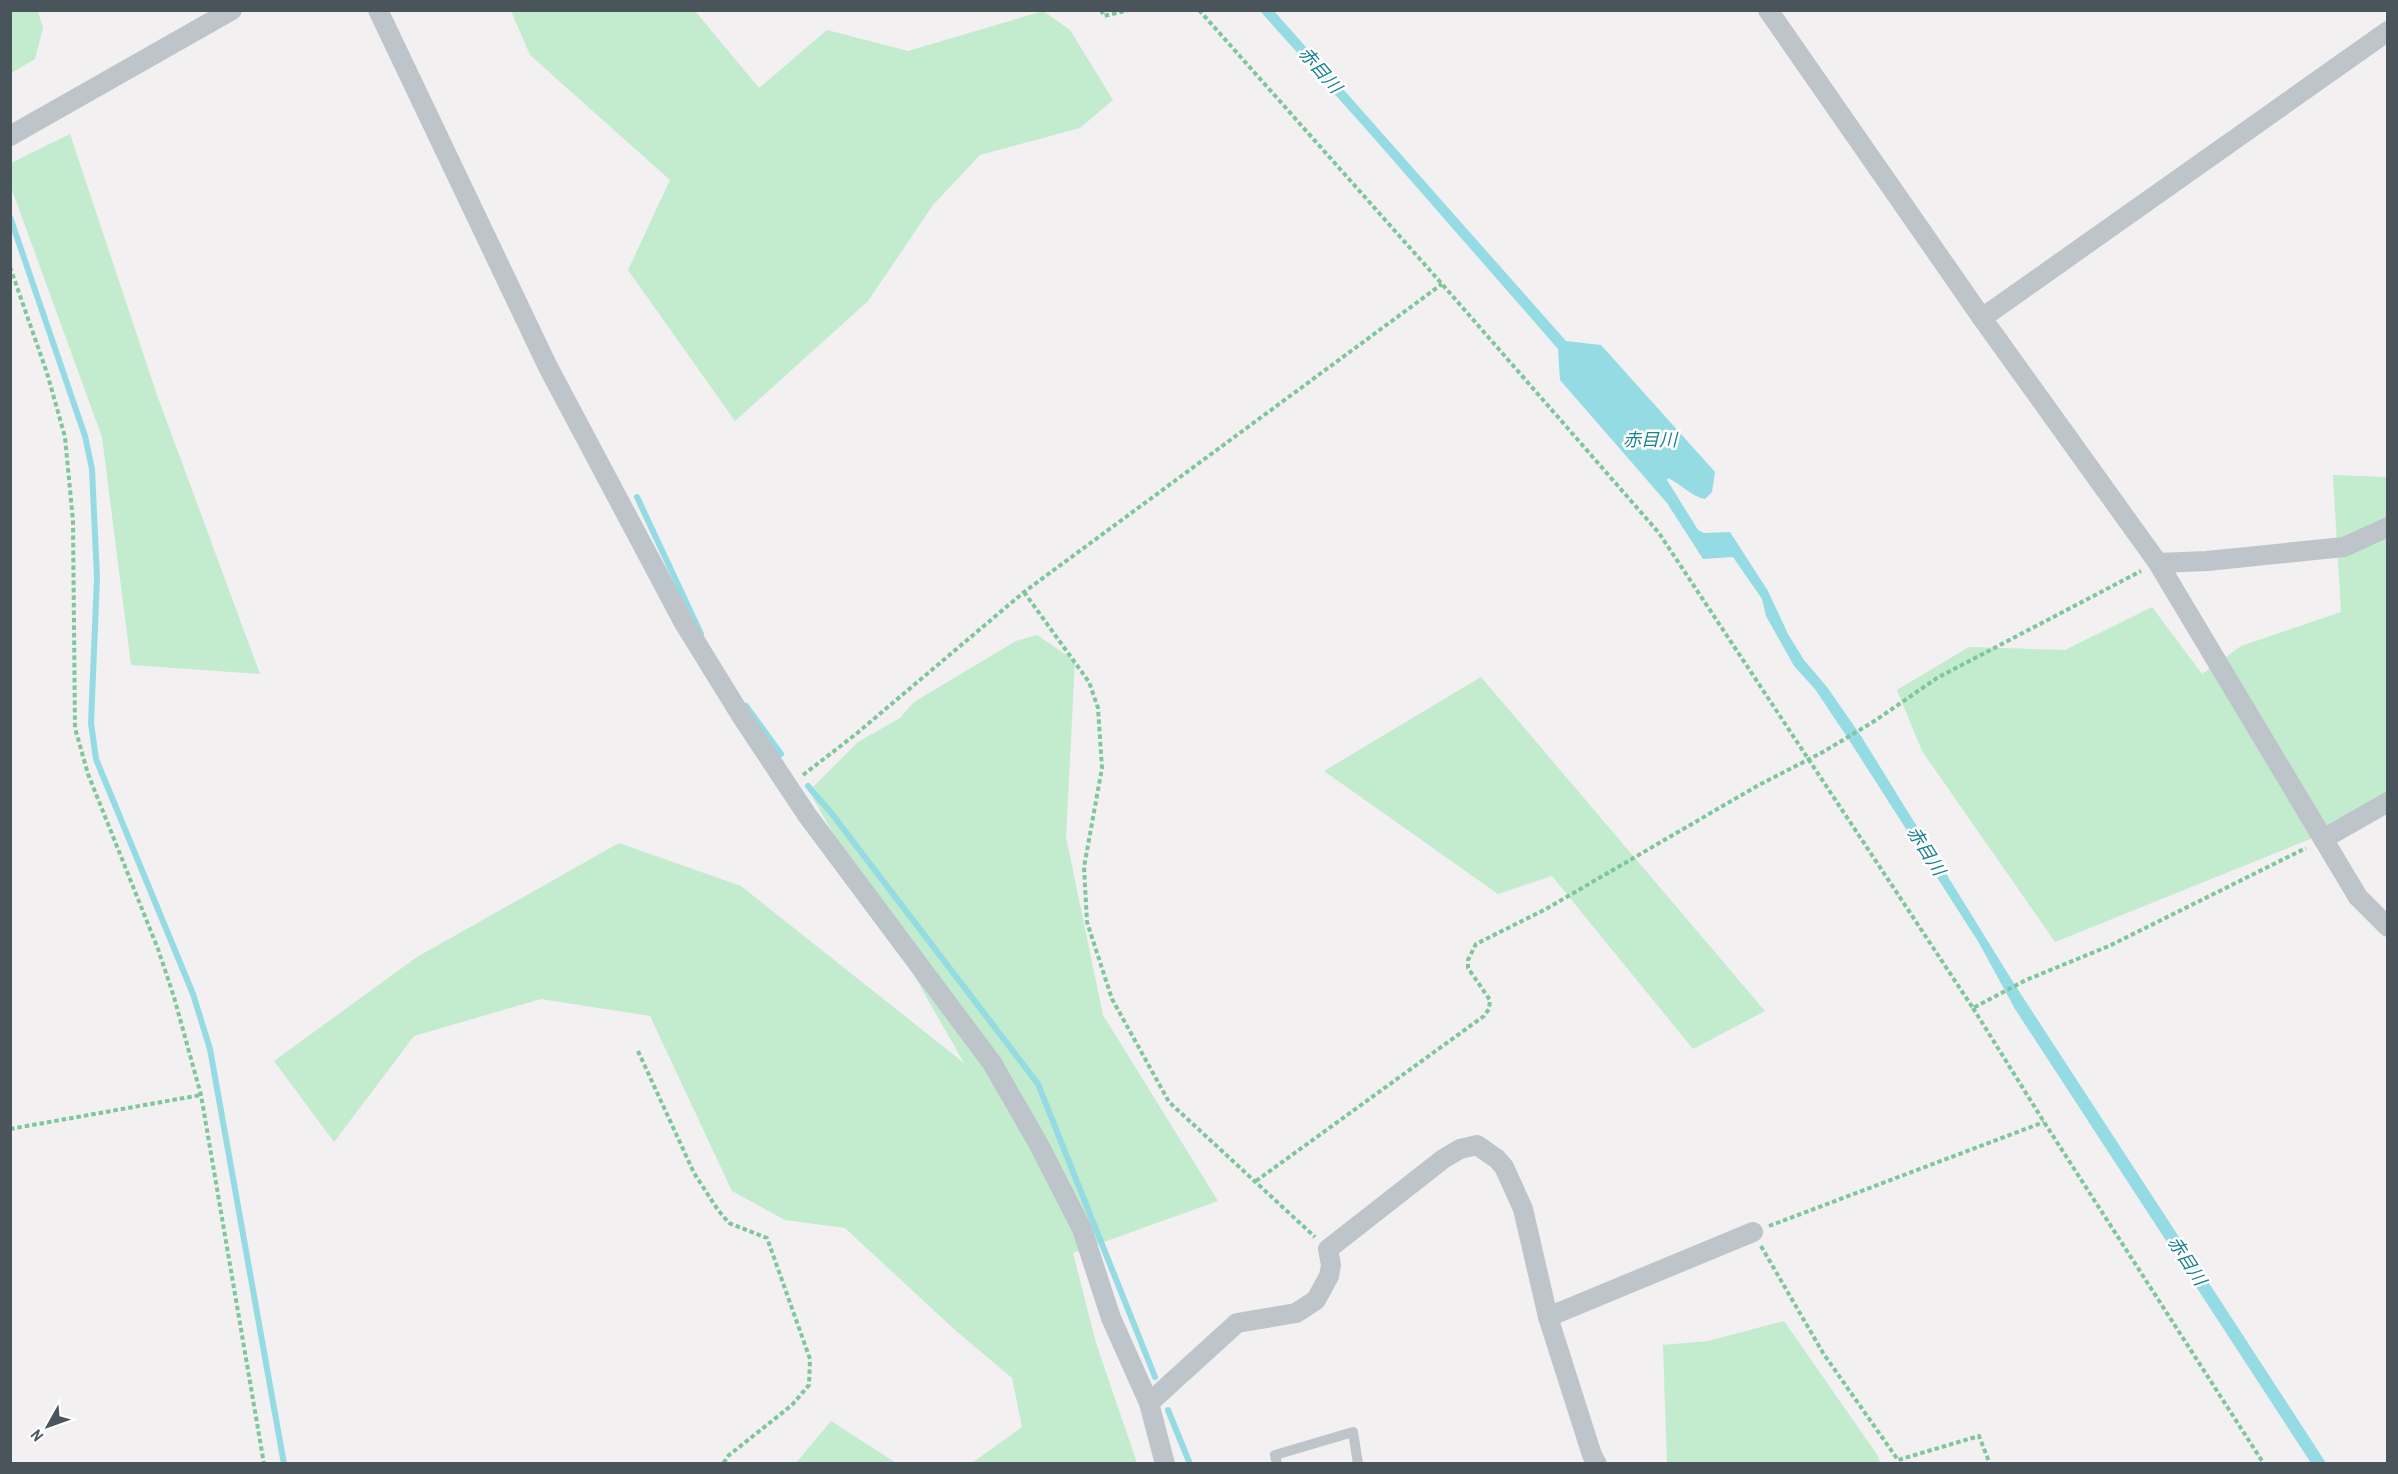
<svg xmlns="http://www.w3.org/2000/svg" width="2398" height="1474" font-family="'Archivo Narrow','Noto Sans JP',sans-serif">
<rect width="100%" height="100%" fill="#f2f0f0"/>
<g fill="#c3ebce">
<polygon points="11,10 38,11 43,28 35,59 11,73"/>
<polygon points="511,11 695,11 759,88 827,30 908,51 1043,11 1070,30 1113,100 1080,128 980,155 933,205 868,301 735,421 628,270 670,180 530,55"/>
<polygon points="70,134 157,395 260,674 131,665 102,437 11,187 11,163"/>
<polygon points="2333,475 2387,477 2387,808 2055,942 1922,751 1897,690 1969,647 2065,650 2152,607 2202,674 2241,646 2341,612"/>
<polygon points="1037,635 1075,661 1066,837 1103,1015 1218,1201 1073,1253 1096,1343 1137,1463 972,1463 1022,1427 1012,1378 955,1330 845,1228 785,1220 732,1191 650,1016 541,999 414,1036 334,1142 274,1061 417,957 619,843 741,886 964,1063 809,791 858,742 900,718 914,702 1016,641"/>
<polygon points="1481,677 1765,1011 1693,1049 1552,876 1498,894 1324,771"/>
<polygon points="1784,1321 1878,1456 1880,1463 1667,1463 1663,1345 1708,1341"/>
<polygon points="831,1421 896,1463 796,1463"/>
</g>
<path fill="#94dbe3" d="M1260 11H1274L1566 341 1601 345 1715 472 1712 492 1705 499C1692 497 1681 484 1668 478L1667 480 1698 530 1704 533 1730 532 1768 591 1788 634 1804 660 1827 687 1861 736 2013 982 2326 1463H2311L2015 1009 1979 943 1851 743 1815 689 1794 666 1766 616 1762 599 1733 557 1703 559 1667 503 1560 380 1558 349 1365 128Z"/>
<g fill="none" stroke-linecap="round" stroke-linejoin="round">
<g stroke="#94dbe3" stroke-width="6">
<polyline points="10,217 85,436 92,469 97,578 91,723 96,759 193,994 210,1049 284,1464"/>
<polyline points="637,497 701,634"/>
<polyline points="746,706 781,754"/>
<polyline points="808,786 832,814 1038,1084 1155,1377"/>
<polyline points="1168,1410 1190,1464"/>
</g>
<g stroke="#7ec69b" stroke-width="4" stroke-dasharray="4.5 3" stroke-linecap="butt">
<polyline points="1101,10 1104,16 1129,10"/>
<polyline points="1199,10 1442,284 1659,533 1973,1008 2026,980 2109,946 2306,848"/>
<polyline points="10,267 47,373 65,437 73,521 75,728 88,774 158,949 174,997 201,1095 264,1464"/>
<polyline points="1024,592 1089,682 1098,708 1102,768 1084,867 1087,922 1112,999 1169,1102 1315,1237"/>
<polyline points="803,775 856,734 1024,592 1442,284"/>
<polyline points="1973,1008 2044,1122 2264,1464"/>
<polyline points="638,1051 694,1173 718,1210 729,1223 767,1238 810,1359 809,1385 792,1405 728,1456 723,1464"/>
<polyline points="10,1129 201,1095"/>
<polyline points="1256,1181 1484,1016 1489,1009 1490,1000 1468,968 1468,960 1476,944 1546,909 1757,786 1823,752 1873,722 1937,678 2141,571"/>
<polyline points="1769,1226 2044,1122"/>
<polyline points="1761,1246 1823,1353 1898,1460 1979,1436 1990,1464"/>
</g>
<polyline stroke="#bdc5cb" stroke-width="10" points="1277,1464 1275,1455 1353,1432 1358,1464"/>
<g stroke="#bdc5cb" stroke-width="20">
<polyline points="378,10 548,367 684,623 742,717 807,815 992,1063 1038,1143 1082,1229 1111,1318 1149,1403 1165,1464"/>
<polyline points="1768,10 1982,318 2158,563 2358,897 2388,927"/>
<polyline points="10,136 232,10"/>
<polyline points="1982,318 2388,31"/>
<polyline points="2158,563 2207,561 2344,547 2388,527"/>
<polyline points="2323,839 2388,802"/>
<polyline points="1548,1317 1753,1232"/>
<polyline points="1149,1403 1237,1323 1296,1313 1316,1300 1329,1276 1331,1265 1328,1249 1443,1159 1460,1149 1477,1145 1497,1159 1504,1167 1523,1209 1548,1317 1592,1455 1597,1464"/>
</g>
</g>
<g text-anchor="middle" stroke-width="5" stroke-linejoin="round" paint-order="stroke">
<g font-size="18" font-style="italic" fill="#1a828f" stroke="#fff">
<text transform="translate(1320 70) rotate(49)" y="6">赤目川</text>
<text x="1650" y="446">赤目川</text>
<text transform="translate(1926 851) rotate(58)" y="6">赤目川</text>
<text transform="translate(2187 1261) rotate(57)" y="6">赤目川</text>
</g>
</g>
<rect width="2398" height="1474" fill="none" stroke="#49555b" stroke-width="24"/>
<g transform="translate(48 1426) rotate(230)" stroke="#ffffff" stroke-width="4.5" paint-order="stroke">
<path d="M0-4.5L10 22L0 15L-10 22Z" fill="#49555b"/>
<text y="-9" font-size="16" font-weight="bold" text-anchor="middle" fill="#49555b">N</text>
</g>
</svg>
